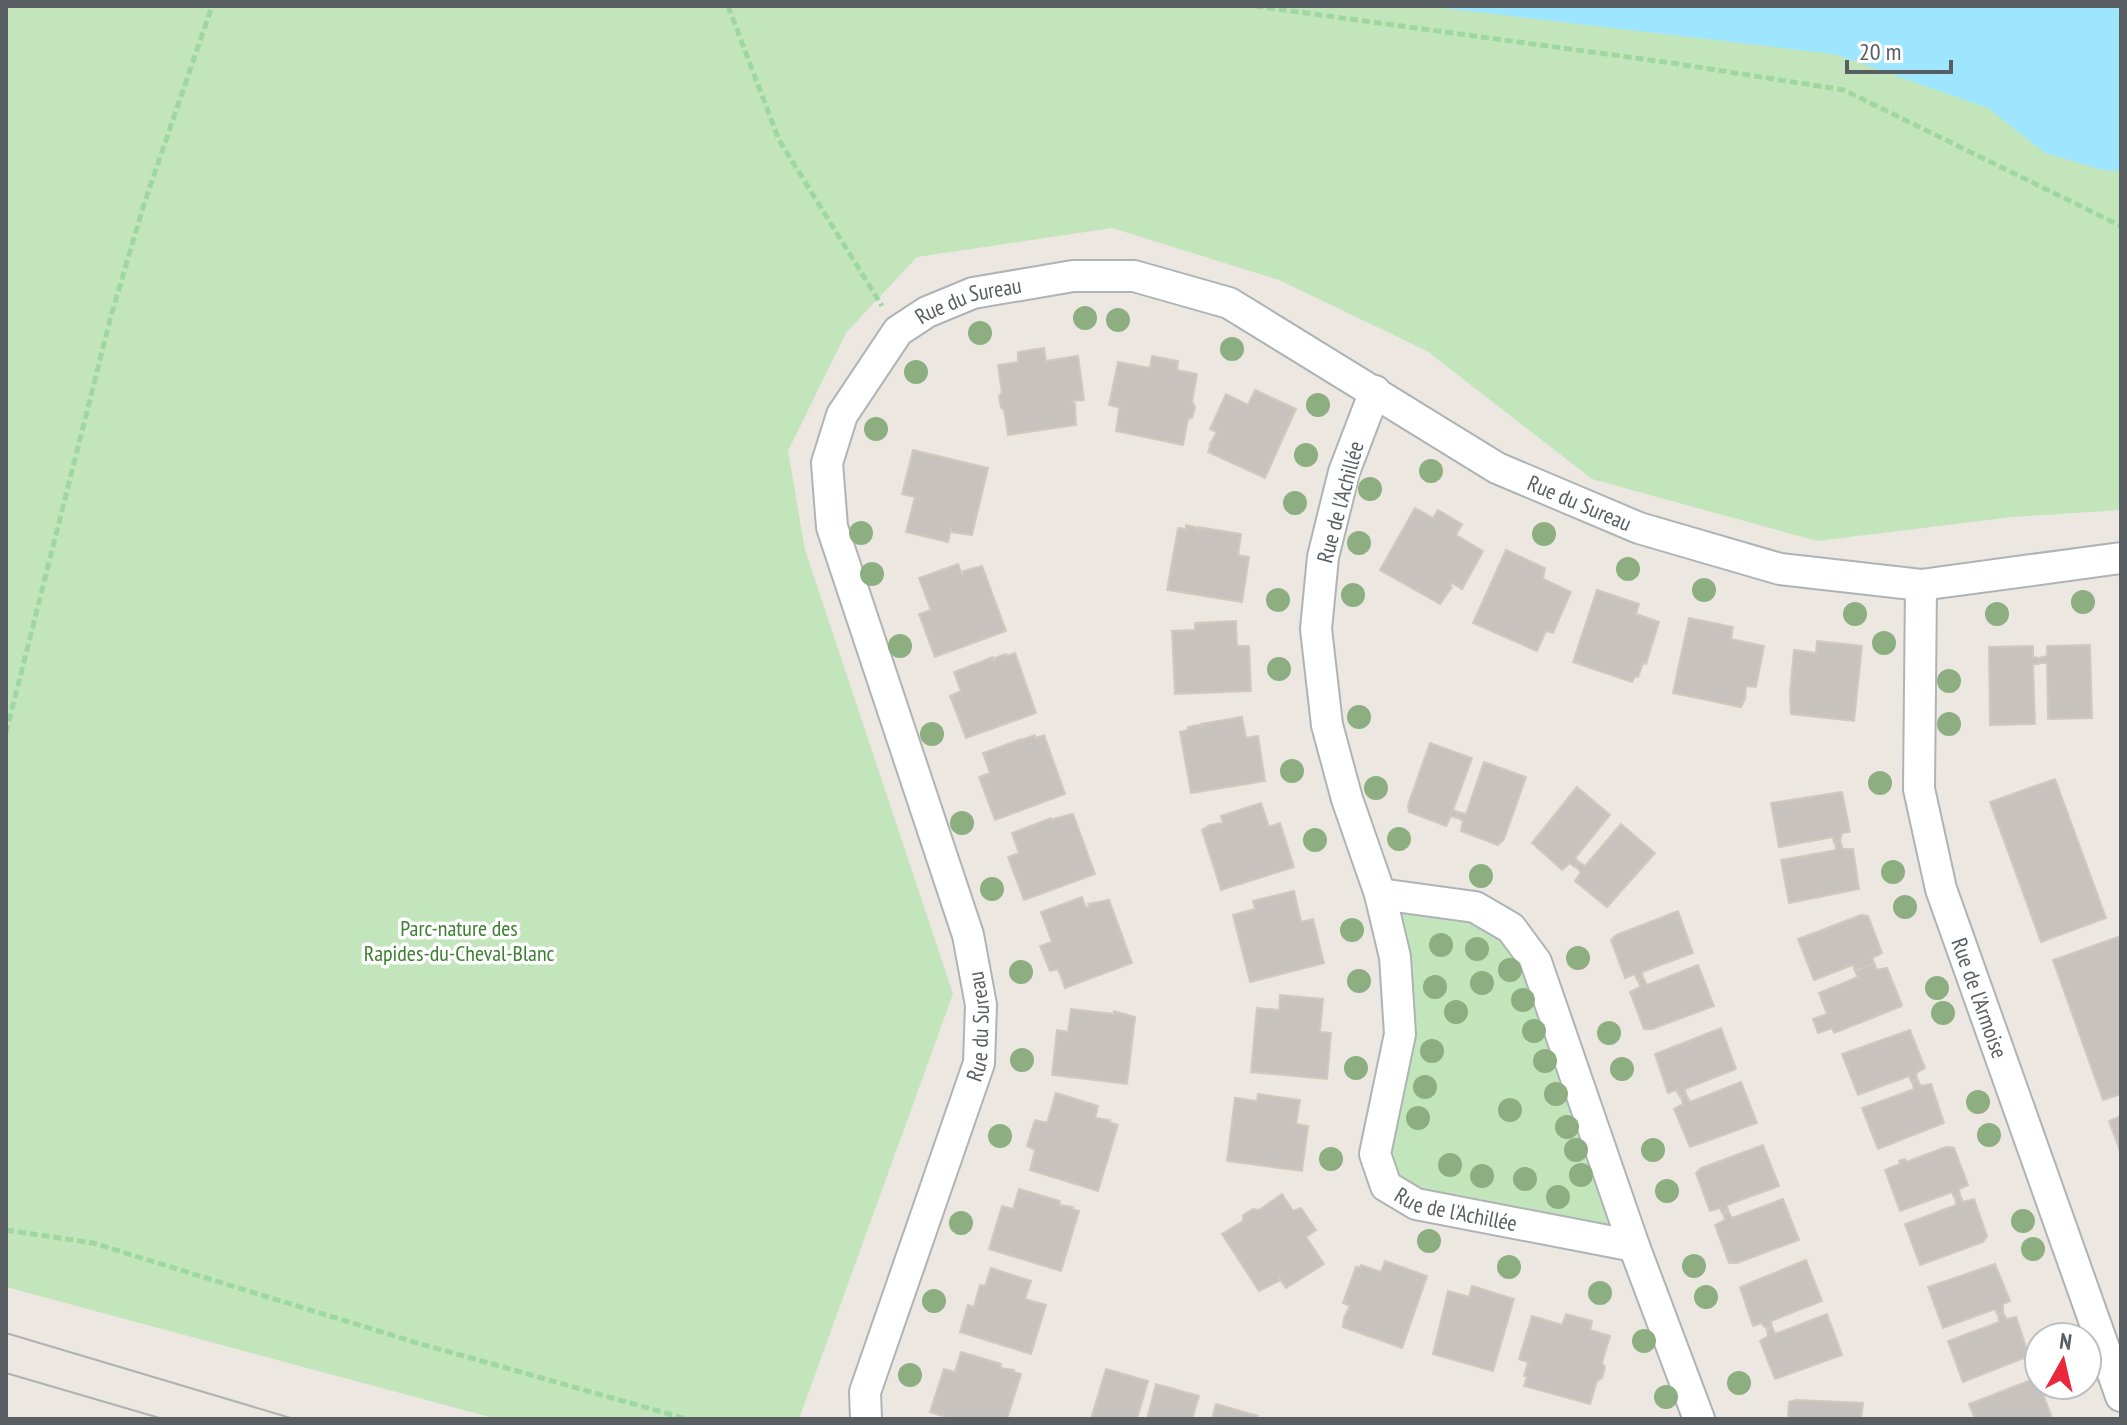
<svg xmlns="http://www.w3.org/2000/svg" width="2127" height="1425" font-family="'PT Sans Narrow',sans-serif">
<rect width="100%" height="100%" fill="#ece7e0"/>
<g fill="#c3e5bc">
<polygon points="6,6 2121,6 2121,510 2012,517 1817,541 1592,479 1427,351 1279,280 1112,228 917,257 846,333 788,451 805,550 953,994 799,1419 497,1419 6,1287"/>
<polygon points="1380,894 1511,928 1634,1246 1386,1186 1400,1034"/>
</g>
<polygon fill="#9ee6ff" points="1425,6 2121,6 2121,171 2103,170 2045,153 1988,108 1834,54"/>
<g fill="#c7c2bd" stroke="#d1c8bf" stroke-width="2">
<polygon points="1044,348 1046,361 1078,356 1084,400 1072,401 1075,404 1076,425 1008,435 1004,410 1001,408 999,396 1002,393 998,365 1018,362 1018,352"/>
<polygon points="1152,356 1178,361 1177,370 1197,374 1192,402 1195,407 1192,418 1188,419 1183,445 1116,431 1119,410 1121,408 1109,405 1118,362 1150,368"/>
<polygon points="1255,390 1296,409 1265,478 1208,452 1211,444 1210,444 1217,432 1210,429 1226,394 1248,405"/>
<polygon points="913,450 988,468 972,535 952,532 951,529 948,542 906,532 915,497 902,494"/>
<polygon points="1415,508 1433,518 1438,510 1462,524 1456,535 1483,551 1462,589 1452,583 1450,586 1452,587 1440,604 1380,570"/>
<polygon points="1186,525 1198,528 1197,531 1199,527 1241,534 1238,555 1249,557 1242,602 1167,590 1178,528 1186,529"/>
<polygon points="1506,550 1545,568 1543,579 1571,592 1553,633 1546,631 1537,651 1473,623"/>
<polygon points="958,564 962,574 963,571 982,566 1006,631 935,657 919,614 931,610 919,578"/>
<polygon points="1597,590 1639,604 1636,614 1659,622 1646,664 1643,663 1638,677 1635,676 1632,682 1573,662"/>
<polygon points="1689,618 1733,627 1731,639 1764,646 1756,687 1746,686 1745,699 1741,707 1673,693"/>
<polygon points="1236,621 1237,646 1249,646 1251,691 1175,694 1172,631 1195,630 1195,623"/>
<polygon points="1817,641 1862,646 1854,721 1791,714 1790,693 1794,650 1816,653"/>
<polygon points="2090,645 2092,718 2048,719 2047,663 2039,663 2039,658 2047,656 2047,646"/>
<polygon points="2033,646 2033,657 2039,658 2039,664 2033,664 2035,724 1990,725 1989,647"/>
<polygon points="1015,653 1036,713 966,738 950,696 961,691 954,672 993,657 994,661 995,658 1006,654 1007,656"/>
<polygon points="1242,717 1246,738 1258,736 1265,781 1191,793 1180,732 1188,730 1188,727 1199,725 1200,728 1201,724"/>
<polygon points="1035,735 1036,738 1044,735 1065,794 995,820 979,777 990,773 983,753 1022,739 1023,742 1024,739"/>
<polygon points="1430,743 1472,758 1453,810 1458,812 1456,818 1451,816 1446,826 1409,812 1408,805"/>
<polygon points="1484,762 1526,777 1504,839 1498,845 1461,831 1463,821 1456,817 1458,812 1466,814"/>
<polygon points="2055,779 2106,918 2041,942 1990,802"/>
<polygon points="1577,787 1610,815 1575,858 1579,862 1575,867 1570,863 1562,870 1532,843"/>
<polygon points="1842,792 1850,832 1842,833 1840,841 1834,843 1833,837 1779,847 1771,803"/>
<polygon points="1261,803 1269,827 1280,823 1294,867 1221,890 1202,830 1210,825 1223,823 1221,816"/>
<polygon points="1073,814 1095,874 1024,900 1008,857 1019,853 1012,833 1051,818 1053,822 1053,819"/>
<polygon points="1621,824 1655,853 1607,907 1575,881 1581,872 1575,866 1579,862 1585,866"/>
<polygon points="1840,841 1843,849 1853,849 1859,889 1789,903 1781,860 1836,850 1835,842"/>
<polygon points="1294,891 1301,922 1313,919 1324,963 1250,982 1233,915 1255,909 1253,901"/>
<polygon points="1082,897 1086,908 1089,907 1088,904 1109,900 1132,963 1065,988 1058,969 1050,971 1040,946 1052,942 1041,912"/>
<polygon points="1678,911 1693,953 1642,972 1643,978 1637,980 1635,974 1625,978 1611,940 1616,935"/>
<polygon points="1861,915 1868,916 1882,953 1872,958 1874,963 1863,969 1855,971 1853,965 1814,980 1798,939"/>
<polygon points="2118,937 2121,946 2121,1094 2103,1100 2053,960"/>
<polygon points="1874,963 1877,970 1887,968 1902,1005 1900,1007 1834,1033 1832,1028 1818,1033 1813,1019 1827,1014 1819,993 1858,977 1855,971"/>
<polygon points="1698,965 1714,1006 1652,1029 1644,1029 1630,992 1640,987 1638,979 1643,978 1647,985"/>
<polygon points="1280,995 1323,999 1320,1032 1331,1033 1327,1079 1251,1072 1257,1008 1279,1010"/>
<polygon points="1071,1009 1114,1014 1114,1011 1135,1017 1127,1084 1052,1075 1057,1030 1068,1032"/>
<polygon points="1721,1028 1736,1069 1685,1089 1686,1094 1680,1097 1676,1090 1668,1093 1655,1054"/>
<polygon points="1910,1030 1925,1068 1916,1073 1917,1079 1911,1081 1909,1076 1858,1095 1842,1054"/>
<polygon points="1917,1079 1921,1086 1931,1084 1944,1123 1878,1149 1862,1108 1914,1089 1912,1081"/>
<polygon points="1741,1082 1757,1123 1690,1147 1674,1109 1683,1104 1681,1096 1686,1094 1690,1102"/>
<polygon points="1056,1093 1098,1106 1095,1118 1110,1120 1109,1122 1118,1125 1098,1191 1030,1170 1035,1150 1027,1146 1035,1120 1047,1123"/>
<polygon points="1258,1094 1300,1100 1296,1124 1308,1126 1302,1171 1227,1161 1235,1098 1257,1101"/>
<polygon points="2121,1116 2121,1154 2109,1121"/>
<polygon points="1763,1145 1779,1186 1727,1205 1728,1211 1722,1213 1720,1208 1710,1211 1696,1173 1701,1168"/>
<polygon points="1946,1147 1954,1148 1968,1185 1959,1189 1960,1195 1954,1197 1952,1192 1900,1211 1885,1170 1900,1164 1899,1161 1905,1159 1906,1162"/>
<polygon points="1019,1189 1060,1201 1059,1205 1073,1207 1072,1209 1079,1211 1061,1271 989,1249 1002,1206 1013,1209"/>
<polygon points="1282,1194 1293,1211 1301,1208 1316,1230 1306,1237 1324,1264 1286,1288 1279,1278 1279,1281 1259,1291 1222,1234 1243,1221 1243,1215 1253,1209 1259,1210"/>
<polygon points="1960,1195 1963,1202 1974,1199 1987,1236 1983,1242 1920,1265 1905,1224 1956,1205 1955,1197"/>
<polygon points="1783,1199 1799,1240 1737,1263 1729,1263 1715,1225 1725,1220 1723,1213 1728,1211 1732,1218"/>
<polygon points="1806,1260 1822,1301 1771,1321 1772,1327 1767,1329 1761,1323 1753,1326 1740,1287"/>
<polygon points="1385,1261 1427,1276 1402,1348 1343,1327 1344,1318 1350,1306 1343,1303 1356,1267 1360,1268 1361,1265 1381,1272"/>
<polygon points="1995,1264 2010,1301 2003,1304 2003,1312 1997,1314 1995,1309 1943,1328 1928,1287"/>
<polygon points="991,1268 1031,1281 1025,1299 1046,1305 1031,1354 960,1332 968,1305 974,1307 980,1285 985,1286"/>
<polygon points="1472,1286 1514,1299 1493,1371 1433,1354 1448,1291 1469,1297"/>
<polygon points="2003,1312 2006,1319 2016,1317 2029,1356 1963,1382 1948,1341 1999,1322 1998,1314"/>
<polygon points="1566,1314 1592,1321 1590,1330 1610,1336 1602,1363 1605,1367 1602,1378 1597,1381 1590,1404 1524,1386 1527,1377 1524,1376 1528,1363 1531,1363 1519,1359 1532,1316 1562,1325"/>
<polygon points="1827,1314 1842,1355 1775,1379 1760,1341 1768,1336 1767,1329 1772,1327 1775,1334"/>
<polygon points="961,1352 1001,1364 1000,1368 1014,1370 1013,1372 1021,1374 1007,1419 952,1419 930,1412 944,1369 955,1372"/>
<polygon points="1106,1369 1148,1381 1137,1419 1091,1419"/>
<polygon points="2031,1380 2038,1381 2052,1418 1975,1419 1969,1404"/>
<polygon points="1156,1384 1199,1396 1192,1419 1147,1419"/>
<polygon points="1796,1400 1863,1403 1861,1419 1788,1419 1789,1402"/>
<polygon points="1216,1404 1258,1416 1257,1419 1212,1419"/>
</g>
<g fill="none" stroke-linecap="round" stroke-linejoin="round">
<defs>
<g id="minor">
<path id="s1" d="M1375 391 1344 472 1323 557 1316 629 1327 725 1347 799 1380 894 1395 957 1400 1034 1375 1154 1386 1186 1416 1204 1634 1246"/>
<path id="s2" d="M1921 585 1919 789 1941 889 2121 1396"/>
<polyline points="1380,894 1475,907 1511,928 1536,962 1634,1246 1699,1419"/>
<path id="s3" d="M866 1419 865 1392 979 1063 981 1005 968 935 832 527 827 463 842 415 898 331 927 312 973 293 1073 276H1134L1229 303 1497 468 1639 528 1780 569 1921 585 2121 558"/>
</g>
</defs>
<use href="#minor" stroke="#aeb3b6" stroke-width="34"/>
<g stroke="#9fd7a3" stroke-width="5" stroke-dasharray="8 4" stroke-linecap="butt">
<polyline points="728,6 779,140 882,306"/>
<polyline points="1255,6 1672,63 1844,90 2121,226"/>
<polyline points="6,733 111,316 144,204 212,6"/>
<polyline points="6,1230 93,1243 414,1342 687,1419"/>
</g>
<use href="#minor" stroke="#fff" stroke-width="30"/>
<g stroke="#b0b1b2" stroke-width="2">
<polyline points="6,1333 294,1419"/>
<polyline points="6,1373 163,1419"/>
</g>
</g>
<g fill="#8cae80">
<circle cx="1085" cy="318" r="12"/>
<circle cx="1118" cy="320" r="12"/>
<circle cx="980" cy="333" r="12"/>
<circle cx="1232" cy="349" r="12"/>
<circle cx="916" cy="372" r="12"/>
<circle cx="1318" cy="405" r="12"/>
<circle cx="876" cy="429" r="12"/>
<circle cx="1306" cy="455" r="12"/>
<circle cx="1431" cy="471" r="12"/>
<circle cx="1370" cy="489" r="12"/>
<circle cx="1295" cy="503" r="12"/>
<circle cx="861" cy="533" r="12"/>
<circle cx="1544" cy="534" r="12"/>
<circle cx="1359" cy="543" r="12"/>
<circle cx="1628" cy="569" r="12"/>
<circle cx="872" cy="574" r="12"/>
<circle cx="1704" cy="590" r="12"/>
<circle cx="1353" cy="595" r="12"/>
<circle cx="1278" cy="600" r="12"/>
<circle cx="2083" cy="602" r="12"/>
<circle cx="1855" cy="614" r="12"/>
<circle cx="1997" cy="614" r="12"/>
<circle cx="1884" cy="643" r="12"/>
<circle cx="900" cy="646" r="12"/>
<circle cx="1279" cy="669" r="12"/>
<circle cx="1949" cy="681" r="12"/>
<circle cx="1359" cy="717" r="12"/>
<circle cx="1949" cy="724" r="12"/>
<circle cx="932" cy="734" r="12"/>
<circle cx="1292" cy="771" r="12"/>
<circle cx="1880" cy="783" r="12"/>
<circle cx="1376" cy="788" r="12"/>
<circle cx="962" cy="823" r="12"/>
<circle cx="1399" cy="839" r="12"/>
<circle cx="1315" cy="840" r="12"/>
<circle cx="1893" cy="872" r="12"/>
<circle cx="1481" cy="876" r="12"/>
<circle cx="992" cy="889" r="12"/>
<circle cx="1905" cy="907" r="12"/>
<circle cx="1352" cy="930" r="12"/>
<circle cx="1441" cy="945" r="12"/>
<circle cx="1477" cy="949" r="12"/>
<circle cx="1578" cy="958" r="12"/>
<circle cx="1510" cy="970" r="12"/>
<circle cx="1021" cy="972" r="12"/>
<circle cx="1359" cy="981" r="12"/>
<circle cx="1482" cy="983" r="12"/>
<circle cx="1435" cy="987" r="12"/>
<circle cx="1937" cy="988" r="12"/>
<circle cx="1523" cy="1000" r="12"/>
<circle cx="1456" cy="1012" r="12"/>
<circle cx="1943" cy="1013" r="12"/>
<circle cx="1534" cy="1031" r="12"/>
<circle cx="1609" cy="1033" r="12"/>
<circle cx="1432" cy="1051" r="12"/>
<circle cx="1022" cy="1060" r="12"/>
<circle cx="1545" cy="1061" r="12"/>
<circle cx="1356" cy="1068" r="12"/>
<circle cx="1622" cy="1069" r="12"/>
<circle cx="1425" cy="1087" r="12"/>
<circle cx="1556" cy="1094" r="12"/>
<circle cx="1978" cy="1102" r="12"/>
<circle cx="1510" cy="1110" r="12"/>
<circle cx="1418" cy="1118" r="12"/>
<circle cx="1567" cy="1127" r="12"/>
<circle cx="1989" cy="1135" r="12"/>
<circle cx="1000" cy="1136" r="12"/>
<circle cx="1576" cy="1150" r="12"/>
<circle cx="1653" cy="1150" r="12"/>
<circle cx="1331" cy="1159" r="12"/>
<circle cx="1450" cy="1165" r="12"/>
<circle cx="1581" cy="1175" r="12"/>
<circle cx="1482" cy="1176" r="12"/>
<circle cx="1525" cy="1179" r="12"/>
<circle cx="1667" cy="1191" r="12"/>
<circle cx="1558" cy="1197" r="12"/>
<circle cx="2023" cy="1221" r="12"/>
<circle cx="961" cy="1223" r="12"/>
<circle cx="1429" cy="1241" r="12"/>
<circle cx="2033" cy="1249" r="12"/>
<circle cx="1694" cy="1266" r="12"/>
<circle cx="1509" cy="1267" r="12"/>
<circle cx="1600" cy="1293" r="12"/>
<circle cx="1706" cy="1297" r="12"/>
<circle cx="934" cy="1301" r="12"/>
<circle cx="1644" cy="1341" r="12"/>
<circle cx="910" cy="1375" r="12"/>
<circle cx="1739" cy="1383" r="12"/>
<circle cx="1666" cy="1397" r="12"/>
</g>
<g text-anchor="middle" stroke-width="7" stroke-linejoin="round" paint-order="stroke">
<g font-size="22" fill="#595e62" stroke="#fff">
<text dy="8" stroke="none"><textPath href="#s3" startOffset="1228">Rue du Sureau</textPath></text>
<text transform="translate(1340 502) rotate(-75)" y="8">Rue de l'Achillée</text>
<text dy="8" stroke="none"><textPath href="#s3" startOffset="1900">Rue du Sureau</textPath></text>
<text dy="8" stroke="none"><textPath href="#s2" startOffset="422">Rue de l'Armoise</textPath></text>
<text dy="8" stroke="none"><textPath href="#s3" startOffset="412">Rue du Sureau</textPath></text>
<text dy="8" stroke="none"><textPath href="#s1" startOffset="894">Rue de l'Achillée</textPath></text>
</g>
<g font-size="22" fill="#3d8032" stroke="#fff">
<text x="459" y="936">Parc-nature des<tspan x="459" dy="25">Rapides-du-Cheval-Blanc</tspan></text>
</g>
</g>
<rect width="2127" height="1425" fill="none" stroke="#595e62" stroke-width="16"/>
<g transform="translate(2063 1361) rotate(8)"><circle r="38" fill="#ffffff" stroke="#bdbfc0" stroke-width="2"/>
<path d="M0-6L14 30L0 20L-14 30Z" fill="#eb273c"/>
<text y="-12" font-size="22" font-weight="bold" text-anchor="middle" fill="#595e62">N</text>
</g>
<path d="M1847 60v12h104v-12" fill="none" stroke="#595e62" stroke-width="4"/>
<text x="1859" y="60" font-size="24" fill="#595e62" stroke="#ffffff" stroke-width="6" paint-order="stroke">20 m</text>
</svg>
